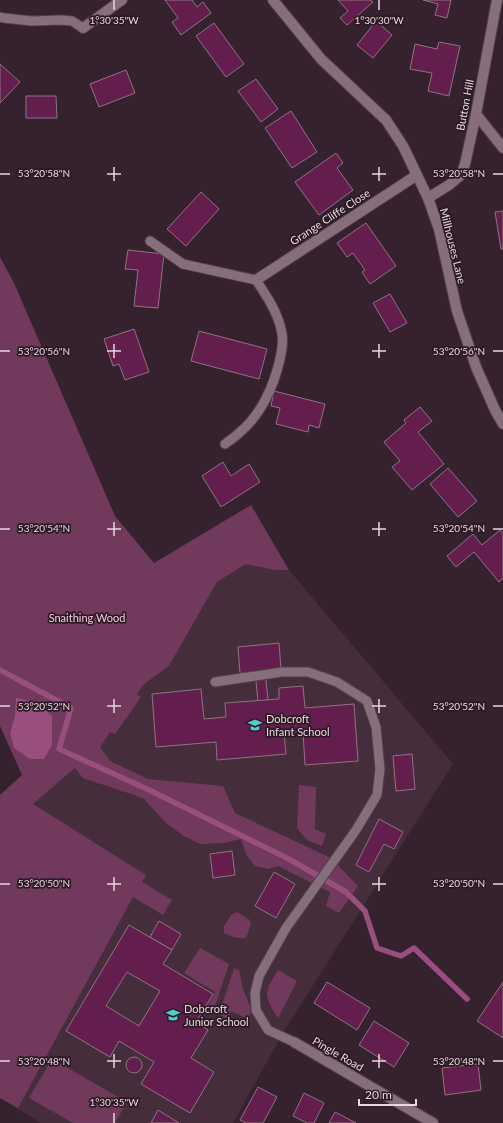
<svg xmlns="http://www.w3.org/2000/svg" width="503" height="1123" font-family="Lato,sans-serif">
<rect width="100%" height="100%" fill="#36222e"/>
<polygon fill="#462d3c" points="246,564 274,570 289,570 453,764 281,1036 233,1123 41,1123 0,1098 0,832 99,747 143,685 169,666 217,582"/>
<g fill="#713a5c">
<polygon points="0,257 14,283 115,516 154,563 251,505 289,570 274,570 246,564 217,582 169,666 143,685 137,694 141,697 115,734 110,732 100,747 110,761 148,779 223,786 235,813 331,858 358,886 339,913 326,906 330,892 278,866 269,869 255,866 247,856 241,839 223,843 200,844 184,836 166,823 143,798 83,778 75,768 33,804 146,875 142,882 172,900 163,915 133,897 18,1108 0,1098 0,795 22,775 0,726"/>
<polygon points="299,785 316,787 315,829 326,834 322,846 307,840 297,828"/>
<path d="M237 912 250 920 251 924 246 938C238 939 231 937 224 933V926L231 915Z"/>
<polygon points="200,948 229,964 214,1009 207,1006 215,992 184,973"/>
<path d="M234 968 239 970C241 976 241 983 243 989 246 999 255 1009 248 1019L231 1011 226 1019 219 1014Z"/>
<path d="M278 970 297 981 278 1018C263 995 264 992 278 970Z"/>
<polygon points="52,1059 127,1102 115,1123 73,1123 29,1098"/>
</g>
<polygon fill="#984f7d" points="16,698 36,702 52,716 52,745 44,759 30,759 14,748 10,733 15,716"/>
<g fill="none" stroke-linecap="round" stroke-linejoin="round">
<polyline stroke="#984f7d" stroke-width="5.5" points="0,670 71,708 59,749 147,789 289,859 346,892 365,911 377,948 401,956 414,948 467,999"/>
</g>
<g fill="#641e4d" stroke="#8c7482" fill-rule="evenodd">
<polygon points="165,0 192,0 197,7 203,2 211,13 181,35 172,22 178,18"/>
<polygon points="338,0 370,0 373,2 347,25 340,18 348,11"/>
<polygon points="423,0 451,0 447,18 435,15 438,4"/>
<polygon points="376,21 392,35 373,58 357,45"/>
<polygon points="214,23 244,64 226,77 196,36"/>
<polygon points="439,42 460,46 449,96 428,91 432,73 410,69 415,44 437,49"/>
<polygon points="0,64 20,82 0,103"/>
<polygon points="126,70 135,93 99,107 90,84"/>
<polygon points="256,79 278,109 261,122 238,91"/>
<polygon points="26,96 56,96 57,118 26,118"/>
<polygon points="291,111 317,152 292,168 265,128"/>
<polygon points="336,153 343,163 337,168 353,190 319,215 295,182"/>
<polygon points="201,192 219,209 186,246 167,229"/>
<polygon points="503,211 503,249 501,249 495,212"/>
<polygon points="366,223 396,266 370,284 362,272 365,270 353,253 347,257 337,243"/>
<polygon points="128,250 164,254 158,308 134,306 138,270 125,269"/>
<polygon points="390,294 407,323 390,332 373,303"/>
<polygon points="134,329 149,372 125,380 119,364 113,366 104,339"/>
<polygon points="199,331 267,349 259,379 191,361"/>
<polygon points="274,391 325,404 319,428 309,425 308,432 276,424 280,408 271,406"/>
<polygon points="420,407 432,421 418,432 444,464 412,490 392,467 400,461 384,442 406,423 404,420"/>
<polygon points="223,462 231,476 249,464 260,482 221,507 202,476"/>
<polygon points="448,468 477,501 458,517 430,484"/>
<polygon points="500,530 503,534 503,578 499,582 474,552 456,567 447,556 473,534 482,545"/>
<polygon points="279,643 281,670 240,673 238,647"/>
<polygon points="265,671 268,700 258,701 255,672"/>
<polygon points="303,686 305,708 354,704 358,761 305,765 303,731 284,733 286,754 217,760 216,742 156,747 152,694 201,689 204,719 226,717 225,703 279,699 279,688"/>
<polygon points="412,754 415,789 396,791 393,756"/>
<polygon points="379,819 403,832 394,849 384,844 369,872 356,865"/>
<polygon points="232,851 235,875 213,878 210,854"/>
<polygon points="274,872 295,884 276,918 255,906"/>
<polygon points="159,921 181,934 172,950 150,937"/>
<path d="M129 925 172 950 163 964 213 994 196 1022 208 1030 191 1058 214 1072 190 1113 141 1084 154 1062 119 1041 110 1057 66 1031ZM127 972 160 991 139 1026 106 1006Z"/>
<polygon points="327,982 370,1008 357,1030 314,1003"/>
<polygon points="503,982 503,1038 477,1021"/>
<polygon points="374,1021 409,1043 394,1067 359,1045"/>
<circle cx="134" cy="1065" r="8"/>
<polygon points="478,1064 481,1090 445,1095 442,1068"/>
<polygon points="258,1087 277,1097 263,1123 246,1123 240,1120"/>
<polygon points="304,1093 324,1103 314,1123 307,1123 293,1116"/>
<polygon points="158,1110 179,1123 151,1123"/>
<polygon points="335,1112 356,1123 329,1123"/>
</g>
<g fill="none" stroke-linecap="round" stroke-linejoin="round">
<defs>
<g id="lane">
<polyline points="0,17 4,18 32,21 62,20 72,21 83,28"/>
<path d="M150 241 183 264 256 280C266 295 277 311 281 329 284 339 282 349 280 359 274 386 261 415 239 433 235 437 229 441 225 444"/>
<polyline points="215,682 282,672 308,672 337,682 367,701 376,727 380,769 377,795 356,830 286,928 259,976 255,993 256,1010 268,1030 294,1042"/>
</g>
<g id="street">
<polyline points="83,28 122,0"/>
<polyline points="476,114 503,148"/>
<polyline points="428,198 449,185 461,175 465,164 476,114 497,0"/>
<polyline points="256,280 417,175"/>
<polyline points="294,1042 433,1123"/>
</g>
<polyline id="secondary" points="273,0 321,59 386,120 403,146 428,198 439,229 457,311 476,367 495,410 503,424"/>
</defs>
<use href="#lane" stroke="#51404a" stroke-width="11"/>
<use href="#street" stroke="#51404a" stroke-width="12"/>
<use href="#secondary" stroke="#51404a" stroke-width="12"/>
<use href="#lane" stroke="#866e7c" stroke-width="9"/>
<use href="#street" stroke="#866e7c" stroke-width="10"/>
<use href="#secondary" stroke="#866e7c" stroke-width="10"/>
</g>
<path fill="none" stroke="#e5d8df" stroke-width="1.5" d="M114 0V10M379 0V10M114 167V181M379 167V181M0 174H10M107 174H121M372 174H386M493 174H503M114 344V358M379 344V358M0 351H10M107 351H121M372 351H386M493 351H503M114 522V536M379 522V536M0 529H10M107 529H121M372 529H386M493 529H503M114 699V713M379 699V713M0 706H10M107 706H121M372 706H386M493 706H503M114 877V891M379 877V891M0 884H10M107 884H121M372 884H386M493 884H503M114 1054V1068M379 1054V1068M0 1061H10M107 1061H121M372 1061H386M493 1061H503M114 1113V1123"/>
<defs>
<symbol id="school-bare" viewBox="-9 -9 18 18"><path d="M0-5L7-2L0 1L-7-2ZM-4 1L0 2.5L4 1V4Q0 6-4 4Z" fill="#52cdcc" stroke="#2c1924" stroke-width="2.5" paint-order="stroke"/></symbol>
</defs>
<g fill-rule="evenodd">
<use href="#school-bare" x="245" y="715" width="20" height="20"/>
<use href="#school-bare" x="163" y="1005" width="20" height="20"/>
</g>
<g text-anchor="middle" stroke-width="3.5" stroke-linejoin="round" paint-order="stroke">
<g font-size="11" fill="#e5d8df" stroke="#2c1924">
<text transform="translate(465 105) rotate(-79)" y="4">Button Hill</text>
<text transform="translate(330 217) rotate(-33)" y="4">Grange Cliffe Close</text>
<text transform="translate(453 246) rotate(76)" y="4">Millhouses Lane</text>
<text transform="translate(338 1054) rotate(30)" y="4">Pingle Road</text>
</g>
<g font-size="11" fill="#f6cbe3" stroke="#2c1924">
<text x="87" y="622">Snaithing Wood</text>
</g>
<g font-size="11" fill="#e5d8df" stroke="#2c1924" text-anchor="start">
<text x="266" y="723">Dobcroft<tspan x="266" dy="13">Infant School</tspan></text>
<text x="184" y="1013">Dobcroft<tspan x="184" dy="13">Junior School</tspan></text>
</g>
</g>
<g font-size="10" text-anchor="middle" fill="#e5d8df" stroke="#2c1924" stroke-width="3.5" stroke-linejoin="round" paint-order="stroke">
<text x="114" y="24">1°30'35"W</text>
<text x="379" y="24">1°30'30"W</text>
<text x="44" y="177">53°20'58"N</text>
<text x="459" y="177">53°20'58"N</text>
<text x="44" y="355">53°20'56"N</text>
<text x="459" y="355">53°20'56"N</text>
<text x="44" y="532">53°20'54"N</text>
<text x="459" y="532">53°20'54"N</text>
<text x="44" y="710">53°20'52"N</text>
<text x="459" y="710">53°20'52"N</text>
<text x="44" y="887">53°20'50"N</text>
<text x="459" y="887">53°20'50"N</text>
<text x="44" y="1065">53°20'48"N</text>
<text x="459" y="1065">53°20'48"N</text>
<text x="114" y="1106">1°30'35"W</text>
</g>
<path d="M359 1099v6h57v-6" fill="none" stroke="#e5d8df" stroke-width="2"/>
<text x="365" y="1099" font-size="12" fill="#e5d8df" stroke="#2c1924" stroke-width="3" paint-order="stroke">20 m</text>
</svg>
